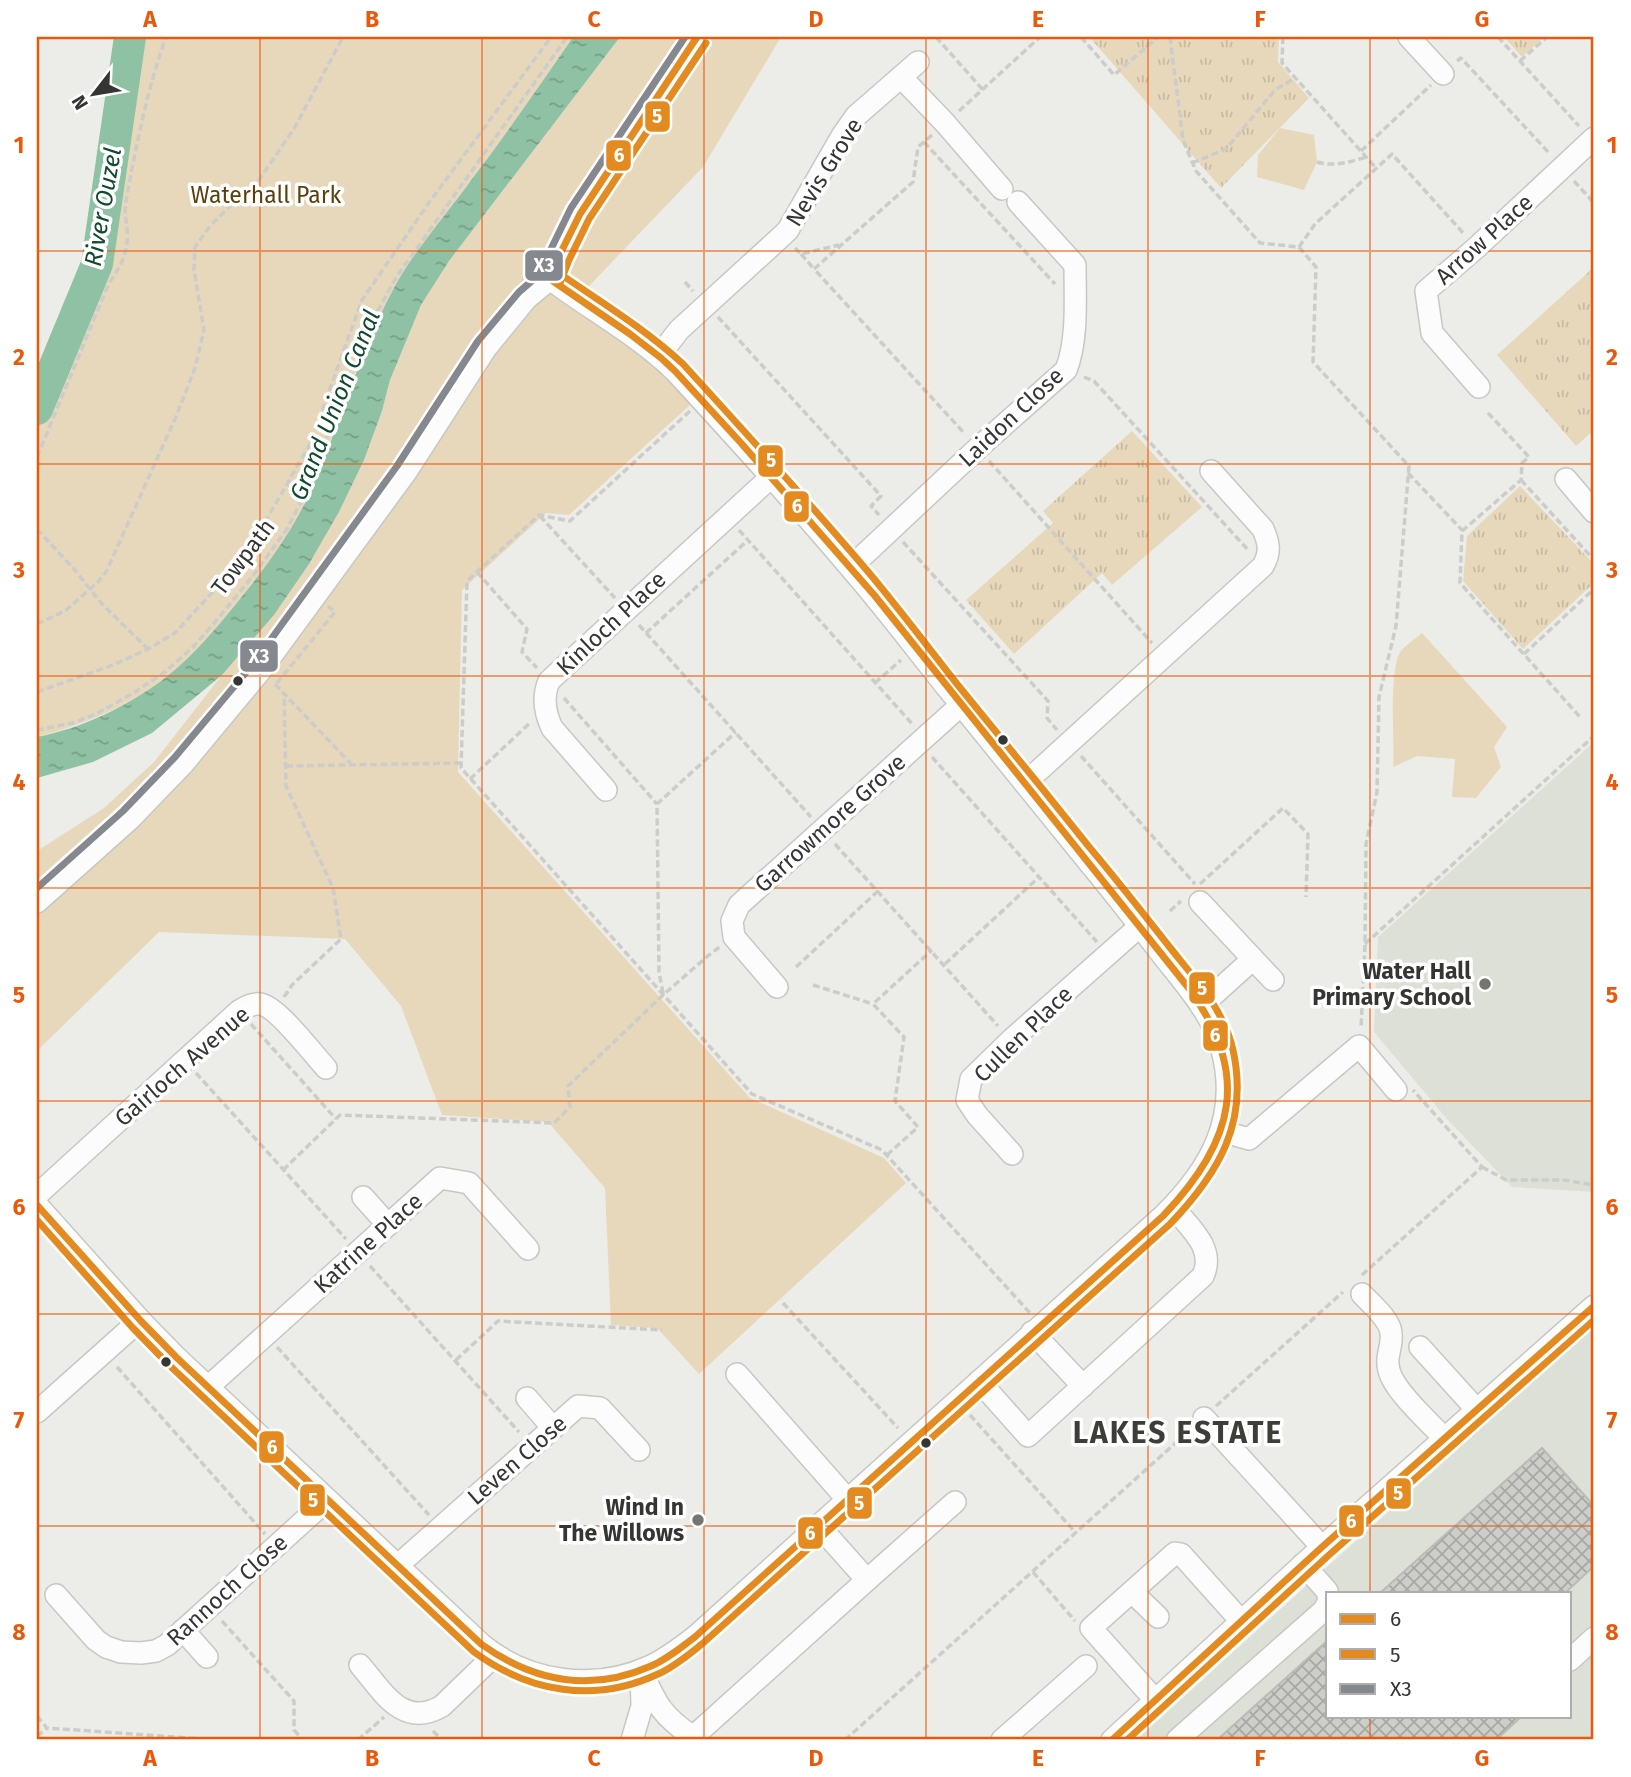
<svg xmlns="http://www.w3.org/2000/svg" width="1631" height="1777" font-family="'Fira Sans',sans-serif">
<defs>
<pattern id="grass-tufts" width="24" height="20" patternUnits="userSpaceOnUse" patternTransform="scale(1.75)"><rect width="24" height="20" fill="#e7d8bc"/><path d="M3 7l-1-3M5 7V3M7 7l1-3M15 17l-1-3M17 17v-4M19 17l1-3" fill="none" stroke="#c7baa2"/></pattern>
<pattern id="water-ripples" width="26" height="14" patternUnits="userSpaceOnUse" patternTransform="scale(1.75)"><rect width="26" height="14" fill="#8fc2a4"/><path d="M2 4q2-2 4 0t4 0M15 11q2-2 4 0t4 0" fill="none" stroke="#769e86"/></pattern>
<pattern id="building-cross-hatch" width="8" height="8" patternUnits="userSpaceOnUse" patternTransform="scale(1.75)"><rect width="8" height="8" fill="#cdcdc9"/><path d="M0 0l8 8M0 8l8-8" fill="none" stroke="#a7a7a4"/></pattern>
</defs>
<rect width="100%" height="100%" fill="#ecede8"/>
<g fill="#dde0d6" fill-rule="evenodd">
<polygon points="1594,742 1594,1192 1512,1187 1447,1119 1374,1032 1378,937"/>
<path d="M1594 1326V1740H1136ZM1328 1593H1570V1716H1328Z"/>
</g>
<g fill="url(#grass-tufts)">
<polygon points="1095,37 1279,37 1278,62 1309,98 1221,188 1092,40"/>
<polygon points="1504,37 1544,37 1522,57"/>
<polygon points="1594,267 1594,430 1576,446 1497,355"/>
<polygon points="1132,431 1202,507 1112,585 1102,573 1014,654 966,600 1053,523 1043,511"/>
<polygon points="1520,486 1594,564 1594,583 1523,649 1463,581 1467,536"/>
</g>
<g fill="#e7d8bc">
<path d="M130 37H573C540 85 507 133 472 179 447 214 416 248 395 286 358 353 338 427 308 496 293 530 271 559 248 589 223 620 197 653 165 678 127 707 83 725 37 737V409L97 264Z"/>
<polygon points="620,37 781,37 703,167 570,306 637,353 665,377 691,404 569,515 546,513 462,590 458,772 750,1098 884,1158 906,1183 699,1374 657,1328 611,1325 605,1188 548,1122 442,1115 401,1006 345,939 159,932 37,1051 37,851 104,808 154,762 222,675 274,615 309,564 339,512 364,460 382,411 390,380 421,305 449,261"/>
<polygon points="1280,128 1314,135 1317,162 1304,190 1257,177 1258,155"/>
<path d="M1422 633 1507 727 1494 747 1501 767 1476 798 1452 797 1455 759 1417 756 1393 767C1395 742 1388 669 1401 651 1406 645 1415 639 1422 633Z"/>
</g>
<path fill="url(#water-ripples)" d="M573 37H620L449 261 421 305 390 380 382 411 364 460 339 512 309 564 274 615 222 675 152 733 93 762 37 778V737C83 728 128 706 165 678 197 653 223 620 248 589 270 561 290 533 306 501 339 431 357 355 395 286 416 248 447 214 472 179 507 133 540 85 573 37Z"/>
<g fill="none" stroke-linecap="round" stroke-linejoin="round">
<polyline stroke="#8fc2a4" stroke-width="32" points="37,409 97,264 130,37"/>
</g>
<g fill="url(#building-cross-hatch)" stroke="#babab6" stroke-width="2">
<polygon points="1542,1448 1594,1506 1594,1566 1565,1593 1380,1593"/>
<polygon points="1328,1640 1328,1716 1522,1716 1496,1740 1217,1740"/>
</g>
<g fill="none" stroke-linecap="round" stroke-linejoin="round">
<defs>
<g id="minor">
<polyline points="1409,37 1443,74"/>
<polyline points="901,77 945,123 1002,189"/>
<polyline points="659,356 679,330 783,235 788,230 842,136 856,116 918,62"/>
<polyline points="1479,387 1432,333 1426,291 1476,248 1594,138"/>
<polyline points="1566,479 1594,512"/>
<path d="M851 567 978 448 1066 370C1078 340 1075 298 1075 265L1018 202"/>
<path d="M1025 783 1263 566C1271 552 1269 543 1263 529L1211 471"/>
<path d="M606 790 552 728C545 713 542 697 549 681L771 477"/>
<polyline points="37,902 130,819 183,764 261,670 406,472 486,348 526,299 550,279 559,256 580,214 697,37"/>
<polyline points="1200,902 1253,959 1201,1006"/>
<polyline points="1253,959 1273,980"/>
<polyline points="777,987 734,937 732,921 739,905 961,705"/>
<polyline points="1221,1131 1249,1139 1359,1046 1396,1090"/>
<polyline points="1012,1154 977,1115 967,1100 971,1079 1011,1040 1140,926"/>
<path d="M37 1195 239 1011C246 1007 252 1003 260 1004 277 1006 313 1054 326 1068"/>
<polyline points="363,1197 388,1225"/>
<path d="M37 1205 140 1320 176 1357 481 1644C528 1683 595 1692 651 1666 668 1658 682 1647 696 1636L1163 1216C1210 1170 1240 1118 1222 1050 1212 1012 1183 982 1160 952 1136 921 1112 890 1087 860 1041 803 995 747 949 690 916 649 884 606 849 566 793 500 734 435 675 371 638 335 591 310 550 279"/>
<path d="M1362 1294C1371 1304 1390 1319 1391 1333 1393 1349 1383 1358 1391 1376 1399 1395 1430 1423 1445 1439"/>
<polyline points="1032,1332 1083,1386"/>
<polyline points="1420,1347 1477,1410"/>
<polyline points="737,1374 848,1500"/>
<path d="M979 1381 1028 1436 1203 1276C1216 1248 1189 1227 1173 1207"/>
<polyline points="208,1387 440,1178 469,1183 528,1249"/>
<polyline points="527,1398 553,1428"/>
<polyline points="37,1412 140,1320"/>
<polyline points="1204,1418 1322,1547"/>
<polyline points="1303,1564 1327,1591 1328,1596"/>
<polyline points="397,1566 578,1406 600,1408 639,1450"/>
<polyline points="867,1580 955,1502"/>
<polyline points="1132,1592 1158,1617"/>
<polyline points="56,1595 96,1640 106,1647 121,1652 141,1653 156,1651 167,1645 327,1500"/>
<polyline points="183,1630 207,1657"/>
<polyline points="1570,1660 1594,1638"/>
<path d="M360 1665C383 1692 403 1729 442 1706L495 1655"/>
<polyline points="1156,1701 1091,1628 1175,1553 1181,1554 1241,1621"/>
<path d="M632 1740 642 1706 641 1670C657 1705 661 1715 693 1737L867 1580 819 1526"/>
<polyline points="1002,1740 1086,1666"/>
<polyline points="1112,1740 1322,1547 1594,1306"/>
<polyline points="1177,1740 1323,1611 1328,1603"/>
</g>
</defs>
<use href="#minor" stroke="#c7c7c4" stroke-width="24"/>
<g stroke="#ccccca" stroke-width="3.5" stroke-dasharray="7 3.5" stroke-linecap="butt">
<polyline points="936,37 983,90"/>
<polyline points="1081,37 1114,75 1158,37"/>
<polyline points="1170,37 1183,140 1196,171 1260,243 1299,247 1316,267 1313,362 1409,466 1396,626 1379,697 1377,792 1366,844 1365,944 1361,1028"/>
<polyline points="1283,37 1282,63 1376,168"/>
<polyline points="1498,37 1579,126"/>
<polyline points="1457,61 1461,58 1550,154"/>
<polyline points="1520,61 1547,37"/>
<polyline points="959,111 1040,37"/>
<polyline points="932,135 918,147 913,182 814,269 965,434"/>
<polyline points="924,142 1055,284"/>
<polyline points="1361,151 1431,85"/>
<path d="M1317 162C1334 167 1350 162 1366 157"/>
<polyline points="1192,163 1226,149 1275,90 1295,78"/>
<polyline points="1574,181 1594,203"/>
<polyline points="1299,247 1315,224 1392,154 1464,234"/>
<polyline points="795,248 801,254 839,245"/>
<polyline points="801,254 814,269"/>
<polyline points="685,282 693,291"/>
<polyline points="718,317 881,496 871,506 879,515"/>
<polyline points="1084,377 1094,381 1249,551"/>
<polyline points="690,411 570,521 539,515 467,581 461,768 752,1094 882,1150 1030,1313"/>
<polyline points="1488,413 1529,457 1522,463 1521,480 1462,531 1460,583 1580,717"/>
<path d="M37 457 109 283C122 265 129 251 127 228 126 219 124 210 126 201 136 146 147 90 166 37"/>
<polyline points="989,461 1152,643"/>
<polyline points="1408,473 1462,530"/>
<polyline points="1521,480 1594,560"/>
<polyline points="540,516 615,598"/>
<polyline points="37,529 74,569 102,604 148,649"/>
<polyline points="739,530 914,726"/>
<polyline points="903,542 1048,701 1047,718 1057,730"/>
<polyline points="477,572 527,629 522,652 537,668"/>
<polyline points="37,624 65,611 98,582 106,572 175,419 195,368 204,330 194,270 195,247 210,226 232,204 257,183 295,127 343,37"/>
<polyline points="639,625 811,817"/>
<polyline points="646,633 748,540"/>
<polyline points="1524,654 1594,589"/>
<polyline points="277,683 335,612 328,606"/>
<polyline points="875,683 901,660"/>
<polyline points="275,684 353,766"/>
<polyline points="37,692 113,665 148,649 175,633 245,557 310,444 362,300 428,204 551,37"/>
<polyline points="564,698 657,804"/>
<polyline points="37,730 73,723 98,713 135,692 165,672 193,647 216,621 252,577 287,529 309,486 367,330 397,276 567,37"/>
<polyline points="1081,756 1195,884"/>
<polyline points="932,757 1097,942"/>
<polyline points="286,766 461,763"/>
<polyline points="470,779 531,722"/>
<polyline points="835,844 998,1026"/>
<polyline points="1200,884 1283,808 1308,834 1306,897"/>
<polyline points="1170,911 1181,901"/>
<polyline points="1365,944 1594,736"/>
<polyline points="945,964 1038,878"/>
<polyline points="796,967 878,891"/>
<polyline points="813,985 873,1004"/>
<polyline points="663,993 659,972 657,804 736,732"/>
<polyline points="284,997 292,985 341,939 333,888 286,786 284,694"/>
<polyline points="251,1024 336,1119"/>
<polyline points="196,1073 346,1239"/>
<polyline points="887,1155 918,1127 895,1101 904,1037 873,1004 932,950"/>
<polyline points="1482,1167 1506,1180 1563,1180 1594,1185"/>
<polyline points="283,1170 340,1115 554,1123 570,1107 568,1086 663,995 709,955 721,946"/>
<polyline points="370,1266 519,1432"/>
<polyline points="1362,1275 1482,1167 1413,1090"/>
<polyline points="783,1303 898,1428"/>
<polyline points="277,1347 429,1515"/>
<polyline points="456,1360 498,1321 662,1330"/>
<polyline points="117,1367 265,1534"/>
<polyline points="1216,1406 1343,1292"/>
<polyline points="970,1415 1076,1533"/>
<polyline points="1033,1572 1075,1621"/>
<polyline points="222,1621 294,1701 294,1730 303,1740"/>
<polyline points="37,1716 47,1728 216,1740"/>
<polyline points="433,1731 442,1740"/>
<polyline points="37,1736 47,1728"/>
<polyline points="358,1740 384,1717"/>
<polyline points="845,1740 1190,1430"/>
</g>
<use href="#minor" stroke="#fcfcfc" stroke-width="21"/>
<defs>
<g id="bus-1">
<polyline points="550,279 559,256 580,214 697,37"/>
<path d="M37 1205 140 1320 176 1357 481 1644C534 1682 590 1693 651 1666 667 1659 682 1647 696 1636L1163 1216C1235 1141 1252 1073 1187 986L875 596 741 443 675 371 661 358 630 334 550 279"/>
<polyline points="1112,1740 1322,1547 1594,1306"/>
</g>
<g id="bus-2">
<polyline points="560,283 569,260 589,219 706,43"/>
<path d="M37 1220 132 1327 168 1364 474 1652C529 1692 594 1704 658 1674 674 1667 688 1655 702 1644L1170 1224C1219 1173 1249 1122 1233 1050 1224 1009 1193 977 1168 945 1142 912 1117 880 1090 848 1046 793 1002 739 957 684 928 647 900 610 870 574 809 502 746 433 683 364 644 328 599 301 556 271"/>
<polyline points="1127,1740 1329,1555 1594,1320"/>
</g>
<polyline id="bus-3" points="37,888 123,811 175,757 253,664 397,466 478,341 519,292 541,273 550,251 571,208 685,37"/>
</defs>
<use href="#bus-1" stroke="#fff" stroke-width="12"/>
<use href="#bus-2" stroke="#fff" stroke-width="12"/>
<use href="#bus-3" stroke="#fff" stroke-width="12"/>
<use href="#bus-1" stroke="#e38b21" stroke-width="7"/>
<use href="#bus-2" stroke="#e38b21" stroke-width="7"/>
<use href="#bus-3" stroke="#85898f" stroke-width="7"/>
</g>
<path fill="none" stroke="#e8590c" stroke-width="2" stroke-opacity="0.55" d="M260 37V1740M482 37V1740M704 37V1740M926 37V1740M1148 37V1740M1370 37V1593M37 251H1594M37 464H1594M37 676H1594M37 888H1594M37 1101H1594M37 1314H1594M37 1526H1594M1370 1716V1740"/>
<g fill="#353633" stroke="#fff" stroke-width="2.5">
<circle cx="238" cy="681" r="6"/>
<circle cx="1003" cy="740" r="6"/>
<circle cx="166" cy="1362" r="6"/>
<circle cx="926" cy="1443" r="6"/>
</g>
<g fill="#757672" stroke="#fff" stroke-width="2.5">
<circle cx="1485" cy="984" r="7"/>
<circle cx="698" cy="1520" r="7"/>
</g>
<g text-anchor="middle" stroke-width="7" stroke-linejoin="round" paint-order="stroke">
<g font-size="23" fill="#353633" stroke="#fff">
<text transform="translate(824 172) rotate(-58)" y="8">Nevis Grove</text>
<text transform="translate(1484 239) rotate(-42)" y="8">Arrow Place</text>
<text transform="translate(1011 417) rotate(-43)" y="8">Laidon Close</text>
<text transform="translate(243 557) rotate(-53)" y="8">Towpath</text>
<text transform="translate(611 623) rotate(-43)" y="8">Kinloch Place</text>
<text transform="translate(830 823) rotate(-42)" y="8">Garrowmore Grove</text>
<text transform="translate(1023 1034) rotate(-44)" y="8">Cullen Place</text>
<text transform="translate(182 1066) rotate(-41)" y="8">Gairloch Avenue</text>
<text transform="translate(368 1243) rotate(-42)" y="8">Katrine Place</text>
<text transform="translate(517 1460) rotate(-41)" y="8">Leven Close</text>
<text transform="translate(227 1590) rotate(-42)" y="8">Rannoch Close</text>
</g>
<g font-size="23" fill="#5a400a" stroke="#fff">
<text x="266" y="203">Waterhall Park</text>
</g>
<g font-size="23" font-weight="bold" fill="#353633" stroke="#fff" text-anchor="end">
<text x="1471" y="979">Water Hall<tspan x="1471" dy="26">Primary School</tspan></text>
<text x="684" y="1515">Wind In<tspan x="684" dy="26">The Willows</tspan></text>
</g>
<g font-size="24" font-style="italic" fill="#104a2f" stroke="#fff">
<text transform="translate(103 207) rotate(-80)" y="8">River Ouzel</text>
<text transform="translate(335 405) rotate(-68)" y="8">Grand Union Canal</text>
</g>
<g font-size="30" font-weight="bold" letter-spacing="2" fill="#3d3e37" stroke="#fff">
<text x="1178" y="1443">LAKES ESTATE</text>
</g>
</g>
<g stroke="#fff" stroke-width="2.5">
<rect x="644" y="100" width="27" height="33" rx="7" fill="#e38b21"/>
<rect x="605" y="139" width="27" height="33" rx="7" fill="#e38b21"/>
<rect x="524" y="249" width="40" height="33" rx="7" fill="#85898f"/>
<rect x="757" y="444" width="27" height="34" rx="7" fill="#e38b21"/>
<rect x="783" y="490" width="27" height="33" rx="7" fill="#e38b21"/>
<rect x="239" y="639" width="40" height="34" rx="7" fill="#85898f"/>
<rect x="1188" y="971" width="28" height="34" rx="7" fill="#e38b21"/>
<rect x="1202" y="1019" width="27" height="33" rx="7" fill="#e38b21"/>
<rect x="258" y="1430" width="27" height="34" rx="7" fill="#e38b21"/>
<rect x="1385" y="1477" width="27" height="33" rx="7" fill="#e38b21"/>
<rect x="299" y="1483" width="27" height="34" rx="7" fill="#e38b21"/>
<rect x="846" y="1486" width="27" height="34" rx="7" fill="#e38b21"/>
<rect x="1338" y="1504" width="27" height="34" rx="7" fill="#e38b21"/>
<rect x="797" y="1516" width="27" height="34" rx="7" fill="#e38b21"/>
</g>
<g font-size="19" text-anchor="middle" font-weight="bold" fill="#fff">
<text x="657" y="123">5</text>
<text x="619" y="162">6</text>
<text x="544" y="272">X3</text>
<text x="771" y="467">5</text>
<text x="797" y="513">6</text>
<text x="259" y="663">X3</text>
<text x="1202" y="995">5</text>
<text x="1215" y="1042">6</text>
<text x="272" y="1454">6</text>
<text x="1398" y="1500">5</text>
<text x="313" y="1507">5</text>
<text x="859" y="1510">5</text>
<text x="1351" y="1528">6</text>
<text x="810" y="1540">6</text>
</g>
<rect width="1631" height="1777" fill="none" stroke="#ffffff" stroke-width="77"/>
<rect x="1326" y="1592" width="245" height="126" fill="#ffffff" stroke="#aeafad" stroke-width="2"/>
<rect x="1340" y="1614" width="35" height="10" fill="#e38b21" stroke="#aeafad" stroke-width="2"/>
<text x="1390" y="1626" font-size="21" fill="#353633">6</text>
<rect x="1340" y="1649" width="35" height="10" fill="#e38b21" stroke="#aeafad" stroke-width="2"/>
<text x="1390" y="1662" font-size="21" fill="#353633">5</text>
<rect x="1340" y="1684" width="35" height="10" fill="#85898f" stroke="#aeafad" stroke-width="2"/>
<text x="1390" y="1696" font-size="21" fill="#353633">X3</text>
<g transform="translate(94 94) rotate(239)" stroke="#ffffff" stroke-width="5" paint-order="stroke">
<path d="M0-5L12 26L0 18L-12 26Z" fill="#353633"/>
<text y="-10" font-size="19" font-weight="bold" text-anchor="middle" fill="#353633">N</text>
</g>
<rect x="38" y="38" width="1554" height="1700" fill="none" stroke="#e8590c" stroke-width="2.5"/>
<g font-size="23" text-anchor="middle" font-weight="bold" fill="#e8590c">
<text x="150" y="27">A</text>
<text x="372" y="27">B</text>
<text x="594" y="27">C</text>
<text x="816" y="27">D</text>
<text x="1038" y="27">E</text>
<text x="1260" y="27">F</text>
<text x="1482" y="27">G</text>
<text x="19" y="153">1</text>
<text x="1612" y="153">1</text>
<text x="19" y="365">2</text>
<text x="1612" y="365">2</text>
<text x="19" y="578">3</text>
<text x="1612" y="578">3</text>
<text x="19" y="790">4</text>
<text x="1612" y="790">4</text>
<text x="19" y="1003">5</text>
<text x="1612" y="1003">5</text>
<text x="19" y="1215">6</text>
<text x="1612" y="1215">6</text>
<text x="19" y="1428">7</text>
<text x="1612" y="1428">7</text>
<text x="19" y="1640">8</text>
<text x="1612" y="1640">8</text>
<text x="150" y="1766">A</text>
<text x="372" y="1766">B</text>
<text x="594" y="1766">C</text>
<text x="816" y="1766">D</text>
<text x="1038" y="1766">E</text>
<text x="1260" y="1766">F</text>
<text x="1482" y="1766">G</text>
</g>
</svg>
